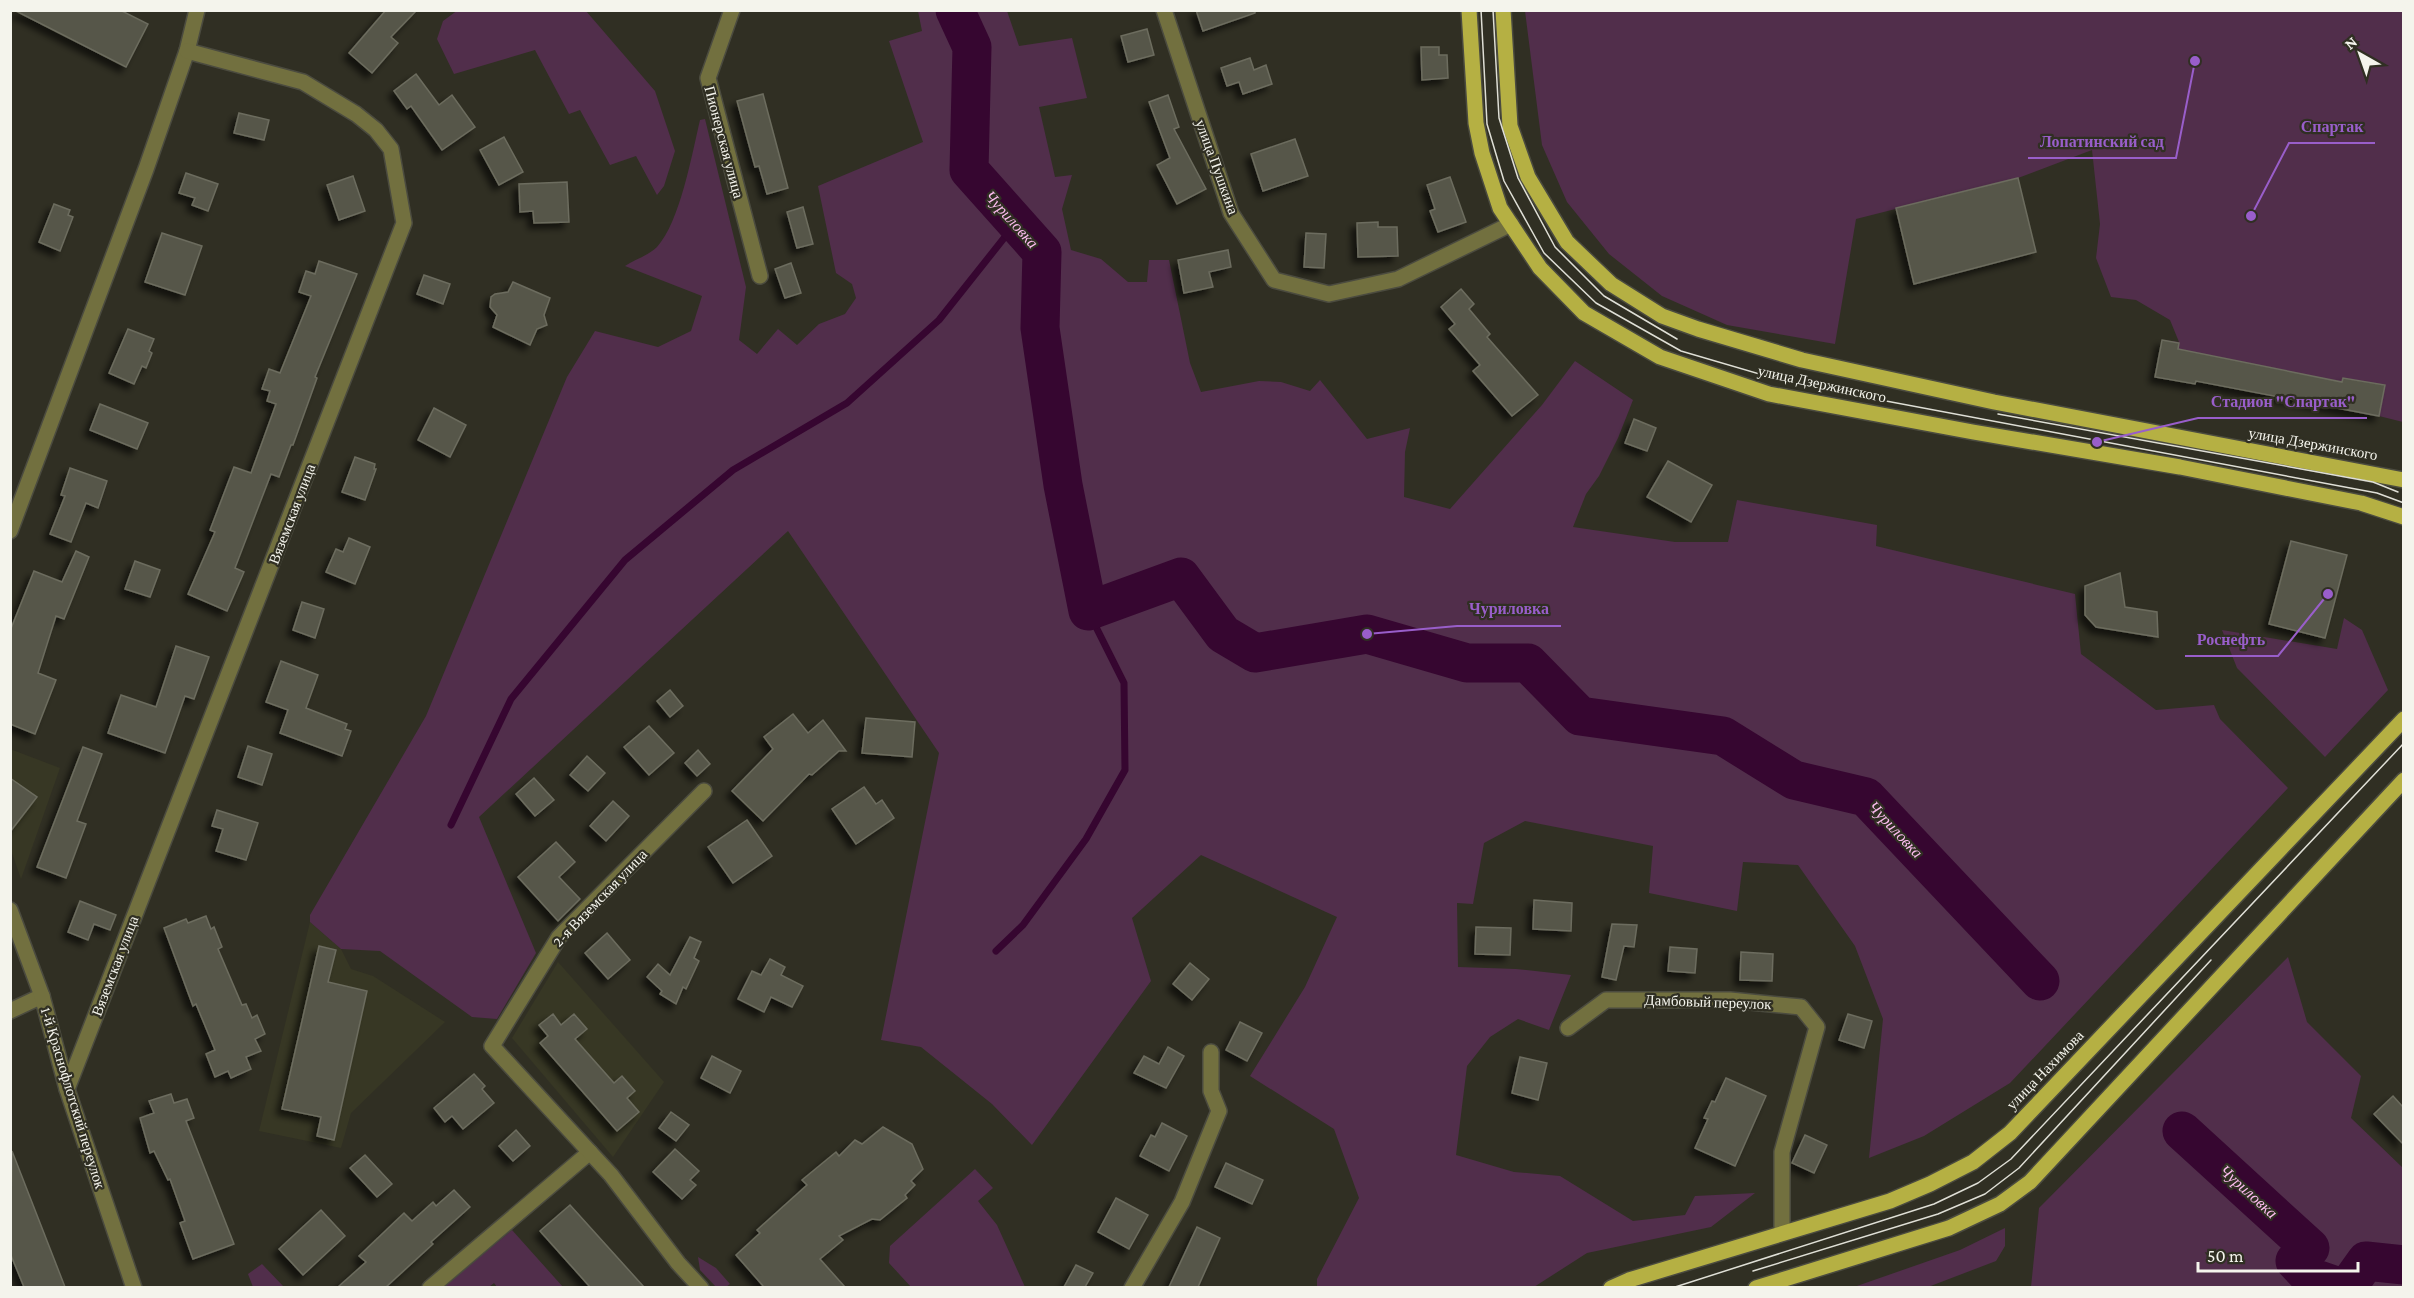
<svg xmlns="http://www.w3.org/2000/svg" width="2414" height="1298" font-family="'Crimson Pro',serif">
<defs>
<filter id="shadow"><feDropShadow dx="-5.5" dy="5.5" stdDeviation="3" flood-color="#0009"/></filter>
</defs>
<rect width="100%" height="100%" fill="#302f23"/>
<g fill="#373724">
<polygon points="10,749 60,768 21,879 11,850"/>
<polygon points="310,922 341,949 351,969 373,976 445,1022 351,1113 341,1148 259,1131"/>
<polygon points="558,962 664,1082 613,1157 512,1038"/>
</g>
<g fill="#512e4b">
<polygon points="458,10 586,11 655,91 675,151 664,186 657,195 636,156 610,165 580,110 569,114 535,50 454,74 437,39 443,21"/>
<path d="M918 11H1007L1019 46 1072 38 1087 98 1039 107 1055 177 1072 175 1062 209 1071 250 1101 259 1128 282H1147L1149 260H1169L1190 363 1201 392 1259 381 1281 382 1310 391 1320 380 1367 439 1410 428 1405 452 1404 497 1450 509 1542 405 1575 361 1633 400 1618 438 1599 476 1586 494 1573 527 1675 542H1728L1737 500 1877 525 1876 546 2075 594 2081 654 2156 710 2214 705 2220 719 2288 788 2010 1083 1924 1136 1869 1158 1883 1019 1855 946 1798 865 1743 862 1737 911 1649 893 1653 846 1525 821 1484 843 1473 904 1457 903 1458 967 1516 969 1571 975 1549 1030 1518 1019 1490 1037 1467 1066 1456 1155 1514 1172 1560 1176 1633 1221 1685 1215 1695 1196 1755 1193 1711 1227 1587 1253 1534 1287H1317V1279L1359 1198 1334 1129 1250 1076 1305 987 1337 917 1201 855 1132 918 1151 981 1032 1145 992 1104 921 1047 881 1040 939 753 788 531 479 817 536 953 497 1019 472 1017 380 951 341 949 310 922V915L426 716 567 377 595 331 658 347 691 331 702 296 625 266C634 260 649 255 657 247 680 222 692 154 700 120L705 119 746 287 739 340 757 354 778 329 797 345 819 324 845 314 856 298 852 284 836 273 818 186 923 142 889 41 922 31Z"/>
<polygon points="1525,11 2403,11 2403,430 2403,422 2379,416 2196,381 2195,384 2155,377 2162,340 2179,342 2170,320 2136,300 2111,297 2096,258 2100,224 2092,150 2018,178 1856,219 1835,344 1727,325 1662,296 1609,254 1567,202 1542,145"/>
<polygon points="2344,618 2362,630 2388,690 2325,757 2237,668 2222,630 2337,649"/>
<polygon points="2288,957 2307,1022 2361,1076 2351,1118 2403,1168 2403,1287 2031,1287 2039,1208"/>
<polygon points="975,1169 993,1188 978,1201 997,1225 1025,1287 911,1287 889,1263 890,1246"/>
<polygon points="2005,1228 2005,1246 1996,1261 1928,1287 1854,1287 1960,1250"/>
<polygon points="512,1230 563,1287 497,1287 494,1283 489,1287 444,1287"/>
<polygon points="698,1257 716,1268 730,1284 726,1287 716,1287 700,1270"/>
<polygon points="262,1264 284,1287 253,1287 248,1274"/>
</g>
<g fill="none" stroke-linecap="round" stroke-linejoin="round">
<g stroke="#360630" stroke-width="7">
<polyline points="451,825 511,699 625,560 733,470 847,403 939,320 1016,223"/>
<polyline points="996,951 1023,925 1086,839 1125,770 1124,683 1088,611"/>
</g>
<g stroke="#360630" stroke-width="39">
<polyline points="955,10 972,47 969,170 1042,252 1040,328 1063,485 1088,611 1181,577 1223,634 1255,653 1367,634 1467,663 1528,663 1580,716 1723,736 1794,780 1866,797 2040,981"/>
<polyline points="2182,1131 2310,1248 2295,1261 2310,1277 2339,1287 2351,1282 2366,1261 2404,1265"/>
</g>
</g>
<g fill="#57574a" stroke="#6c6c5e" stroke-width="1.5" filter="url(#shadow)">
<polygon points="14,10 120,10 148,24 126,67"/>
<polygon points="386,10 417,10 391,37 398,43 372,73 349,53"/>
<polygon points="1196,10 1255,10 1255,13 1203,31"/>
<polygon points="1147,29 1154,55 1128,62 1121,36"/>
<polygon points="1421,47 1439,47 1439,55 1447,55 1448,78 1422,80"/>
<polygon points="1250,58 1254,70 1266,65 1272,84 1243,94 1239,82 1227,86 1221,68"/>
<polygon points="416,74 439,105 452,95 475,127 442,150 411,106 407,109 394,91"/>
<polygon points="763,94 788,188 767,194 759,166 755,167 737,101"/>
<polygon points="1168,95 1179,127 1174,129 1206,189 1177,204 1157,165 1170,158 1149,102"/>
<polygon points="239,113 269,120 264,140 234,133"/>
<polygon points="504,137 523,172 499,185 480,150"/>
<polygon points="1295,139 1308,176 1263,191 1251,154"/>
<polygon points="186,173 218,184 208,211 192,205 195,198 179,193"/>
<polygon points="353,176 365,211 339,220 327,185"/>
<polygon points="1450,177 1466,222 1438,232 1430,211 1435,209 1427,185"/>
<polygon points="2018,178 2036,252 1914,284 1896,208"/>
<polygon points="567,182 569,222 534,223 533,211 520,212 519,184"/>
<polygon points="54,204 70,210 68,215 73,217 60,251 39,242"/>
<polygon points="803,207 813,244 797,248 787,212"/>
<polygon points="1378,222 1378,227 1397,227 1398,256 1358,257 1357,223"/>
<polygon points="162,233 202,246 185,295 145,282"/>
<polygon points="1306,233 1326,234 1324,268 1304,267"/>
<polygon points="1228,250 1231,267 1209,272 1213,287 1184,293 1178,260"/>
<polygon points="319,261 357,274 315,377 317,378 293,445 291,445 279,477 271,474 235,568 244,572 227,611 188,594 215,532 210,530 234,467 251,473 276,404 267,401 270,391 262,389 269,369 280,373 311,296 299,292 306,271 315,274"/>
<polygon points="791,263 801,293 785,298 775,269"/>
<polygon points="424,275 450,284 443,304 417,294"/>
<polygon points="513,282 550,298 544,315 547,325 537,329 530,345 493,327 497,315 490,307 491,297 495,294 508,292"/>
<polygon points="1461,289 1474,304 1469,309 1490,334 1487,337 1538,395 1512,416 1473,371 1480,365 1449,329 1455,324 1441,307"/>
<polygon points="128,329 154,339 149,351 152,353 146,368 142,366 134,384 109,373"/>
<polygon points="2162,340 2179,343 2178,349 2342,382 2343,378 2385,385 2379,416 2196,381 2195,384 2155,377"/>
<polygon points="100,404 148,423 137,449 90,430"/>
<polygon points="434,408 466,425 450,457 418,440"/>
<polygon points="1634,419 1656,428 1647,451 1625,443"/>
<polygon points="355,457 375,464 374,469 376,469 365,500 342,492"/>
<polygon points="1668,461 1712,485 1691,522 1647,497"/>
<polygon points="70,468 107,481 98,508 86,503 71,542 50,534 65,496 61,495"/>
<polygon points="349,538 370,547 355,584 326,572 336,549 343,552"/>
<polygon points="2291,541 2347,555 2325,638 2269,624"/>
<polygon points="76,551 89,557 64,619 56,616 38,673 56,680 35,734 10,724 10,631 34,571 62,582"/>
<polygon points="135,561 160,570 150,597 125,589"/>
<polygon points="2120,573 2125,607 2157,612 2158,637 2096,627 2085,615 2085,586"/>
<polygon points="302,602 324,609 315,638 293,630"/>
<polygon points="176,646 209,657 194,699 185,696 165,753 108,733 121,695 156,707"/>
<polygon points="281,661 318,675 306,708 347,724 345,729 351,731 342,756 280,733 288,710 266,702"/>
<polygon points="670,690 683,706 670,717 657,701"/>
<polygon points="793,714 808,733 823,720 846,751 839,751 812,775 809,774 763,821 732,791 773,749 764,737"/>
<polygon points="866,718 915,722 912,757 862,753"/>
<polygon points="649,726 674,753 649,775 624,747"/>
<polygon points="248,746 272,754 262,785 238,777"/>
<polygon points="83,747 102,754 77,821 86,824 66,878 37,867"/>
<polygon points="698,750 710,764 697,776 685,763"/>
<polygon points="587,756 605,773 588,791 570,775"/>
<polygon points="10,778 37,797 10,832"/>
<polygon points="534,778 554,800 535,816 516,794"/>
<polygon points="864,787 876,804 882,800 894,818 856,844 832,809"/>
<polygon points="613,801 629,816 606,841 590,826"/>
<polygon points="217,810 258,823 246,860 216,851 223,829 212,826"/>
<polygon points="747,820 772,856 733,883 708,847"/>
<polygon points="556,842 575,862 559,877 580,899 558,921 518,877"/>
<polygon points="1534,900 1572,903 1571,931 1533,929"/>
<polygon points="80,901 116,915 110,930 94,924 88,940 68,932"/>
<polygon points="206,916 211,929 214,927 222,947 218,949 242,1005 246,1004 252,1018 257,1015 265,1034 255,1039 261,1051 246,1057 251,1069 231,1078 228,1071 215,1077 206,1054 215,1050 196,1004 193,1006 164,928 186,919 188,923"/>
<polygon points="1612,924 1637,925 1634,947 1624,946 1616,980 1602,977"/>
<polygon points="1476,927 1511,928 1510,955 1475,954"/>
<polygon points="607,933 630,960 608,979 585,953"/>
<polygon points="690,937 701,942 694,958 699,961 686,989 683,987 676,1004 660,994 662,991 647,977 658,964 670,975"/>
<polygon points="319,946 336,950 328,982 367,991 334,1140 317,1136 321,1117 282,1109"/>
<polygon points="1670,947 1697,949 1695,973 1668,971"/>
<polygon points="1741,952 1773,954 1772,981 1740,980"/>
<polygon points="770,959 785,967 781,975 803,986 792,1007 771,997 764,1012 738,999 752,971 761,975"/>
<polygon points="1190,963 1209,979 1192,1000 1173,984"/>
<polygon points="553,1014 561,1025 574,1014 587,1029 575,1039 614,1083 622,1076 635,1091 627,1098 639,1112 617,1131 540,1043 548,1036 539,1025"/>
<polygon points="1848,1014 1872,1021 1864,1048 1839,1040"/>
<polygon points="1240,1022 1262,1033 1247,1061 1226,1050"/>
<polygon points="1168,1047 1184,1056 1166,1088 1134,1073 1144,1056 1159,1064"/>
<polygon points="712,1056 741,1071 730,1093 701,1078"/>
<polygon points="1520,1057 1547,1063 1538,1100 1512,1093"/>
<polygon points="474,1074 485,1086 482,1089 494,1103 463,1129 452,1116 445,1122 434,1108"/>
<polygon points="1726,1078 1766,1096 1735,1166 1695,1148 1708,1119 1704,1118 1712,1101 1715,1102"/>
<polygon points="171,1094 174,1103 187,1099 194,1118 186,1121 234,1244 193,1259 180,1223 185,1221 170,1179 168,1180 154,1151 150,1153 140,1118 154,1113 149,1101"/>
<polygon points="2393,1096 2403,1107 2403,1144 2374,1114"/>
<polygon points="671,1112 689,1125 676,1141 659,1128"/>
<polygon points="1162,1123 1187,1136 1169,1171 1140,1156 1151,1135 1155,1137"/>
<polygon points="883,1127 912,1144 923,1169 911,1181 915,1185 905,1195 907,1198 880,1220 872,1219 839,1236 843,1240 820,1259 845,1287 764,1287 736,1255 760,1233 757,1230 807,1185 802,1180 836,1152 839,1156 855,1140 862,1144"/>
<polygon points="516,1130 530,1146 513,1161 499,1146"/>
<polygon points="1805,1135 1827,1145 1814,1173 1792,1163"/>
<polygon points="675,1149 699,1171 690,1180 696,1185 682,1199 653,1172"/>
<polygon points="12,1151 65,1287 24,1287 10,1253"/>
<polygon points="365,1155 392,1184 377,1197 350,1168"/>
<polygon points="1226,1163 1263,1180 1252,1204 1215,1187"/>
<polygon points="454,1190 470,1207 431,1242 433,1244 386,1287 338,1287 366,1262 359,1256 404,1213 412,1221 433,1202 436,1206"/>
<polygon points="1116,1198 1148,1215 1129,1249 1098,1232"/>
<polygon points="570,1205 644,1287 590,1287 540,1231"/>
<polygon points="321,1210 345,1236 303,1275 279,1249"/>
<polygon points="1197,1227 1220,1238 1198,1287 1169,1287"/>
<polygon points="1076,1265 1093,1273 1085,1287 1064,1287"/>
</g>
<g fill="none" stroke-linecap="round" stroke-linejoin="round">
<defs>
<g id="minor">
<polyline points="732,10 708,78 760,276"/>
<polyline points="1164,10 1231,213 1274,280 1329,294 1398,279 1511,224"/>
<polyline points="10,531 146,169 187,51 197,10"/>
<polyline points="10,1011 42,996"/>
<polyline points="1568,1028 1606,1000 1730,1000 1801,1007 1817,1027 1782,1152 1782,1233"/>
<polyline points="67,1089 404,223 391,149 376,130 356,114 303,82 187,51"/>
<polyline points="430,1288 590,1152"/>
<polyline points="701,1288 678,1263 611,1175 492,1046 559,937 704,791"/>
<polyline points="1132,1288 1182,1202 1219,1111 1211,1091 1211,1052"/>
</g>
<polyline id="tertiary" points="10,910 42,996 67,1089 134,1288"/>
<g id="primary">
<polyline points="1469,10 1476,123 1482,153 1500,208 1540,268 1584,313 1660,357 1769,394 1973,432 2180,467 2361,503 2404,517"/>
<polyline points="1503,10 1510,126 1528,177 1567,242 1611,284 1662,316 1698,329 1802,360 1994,402 2404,480"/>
<polyline points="1611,1288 1629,1280 1890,1201 1930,1184 1973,1162 2010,1133 2404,719"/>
<polyline points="1756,1288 1949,1228 2000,1204 2030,1182 2404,780"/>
</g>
</defs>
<use href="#minor" stroke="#4b4b3f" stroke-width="18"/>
<use href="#tertiary" stroke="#4b4b3f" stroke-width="18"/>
<use href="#primary" stroke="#4b4b3f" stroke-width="18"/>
<use href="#minor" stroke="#72703f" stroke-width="15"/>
<use href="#tertiary" stroke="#72703f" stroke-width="15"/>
<use href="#primary" stroke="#b5b043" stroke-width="15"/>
<g stroke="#dfdfd6" stroke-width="1.5">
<polyline points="1481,10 1487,124 1504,181 1544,253 1596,303 1681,351 1790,383 2377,493 2404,503"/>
<polyline points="1493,10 1499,118 1518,178 1555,247 1604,296 1677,339"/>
<polyline points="1998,414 2373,482 2398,492"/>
<polyline points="1753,1271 1938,1214 1985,1194 2019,1168 2211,960"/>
<polyline points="1672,1288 1934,1204 1978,1183 2011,1159 2404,743"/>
</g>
</g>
<g text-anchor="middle" stroke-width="4.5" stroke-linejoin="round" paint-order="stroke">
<g font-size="15" fill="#f4f4ec" stroke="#302f23">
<text transform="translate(724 142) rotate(75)" y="5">Пионерская улица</text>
<text transform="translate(1217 167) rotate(70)" y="5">улица Пушкина</text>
<text transform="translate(1822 384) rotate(12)" y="5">улица Дзержинского</text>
<text transform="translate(2313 444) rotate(10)" y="5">улица Дзержинского</text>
<text transform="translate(292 514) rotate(-69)" y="5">Вяземская улица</text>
<text transform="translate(600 898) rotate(-46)" y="5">2-я Вяземская улица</text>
<text transform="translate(115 966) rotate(-69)" y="5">Вяземская улица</text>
<text transform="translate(1708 1002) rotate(2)" y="5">Дамбовый переулок</text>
<text transform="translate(2045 1070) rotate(-46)" y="5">улица Нахимова</text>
<text transform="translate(73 1098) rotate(73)" y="5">1-й Краснофлотский переулок</text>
</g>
<g font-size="16" font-style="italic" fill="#fcbcef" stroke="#302f23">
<text transform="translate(1012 219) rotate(48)" y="6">Чуриловка</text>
<text transform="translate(1896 829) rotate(47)" y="6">Чуриловка</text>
<text transform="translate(2249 1191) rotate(42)" y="6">Чуриловка</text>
</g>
</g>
<path fill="none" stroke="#995eca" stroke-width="2" d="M2251 216L2289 143H2375M2195 61L2176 158H2028M2097 442L2198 418H2367M1367 634L1457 626H1561M2328 594L2278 656H2185"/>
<g fill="#995eca" stroke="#302f23" stroke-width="2">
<circle cx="2251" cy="216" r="6"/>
<circle cx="2195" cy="61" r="6"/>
<circle cx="2097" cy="442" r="6"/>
<circle cx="1367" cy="634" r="6"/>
<circle cx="2328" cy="594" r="6"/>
</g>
<g font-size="16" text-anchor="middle" font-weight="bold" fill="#995eca" stroke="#302f23" stroke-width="4.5" stroke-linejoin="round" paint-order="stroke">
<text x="2332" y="132">Спартак</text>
<text x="2102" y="147">Лопатинский сад</text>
<text x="2283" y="407">Стадион "Спартак"</text>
<text x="1509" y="614">Чуриловка</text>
<text x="2231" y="645">Роснефть</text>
</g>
<rect width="2414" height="1298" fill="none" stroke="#f4f4ec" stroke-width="24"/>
<g transform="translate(2360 54) rotate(320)" stroke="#302f23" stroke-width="4.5" paint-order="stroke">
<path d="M0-4.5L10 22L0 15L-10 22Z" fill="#f4f4ec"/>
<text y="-9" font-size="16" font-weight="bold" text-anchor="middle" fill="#f4f4ec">N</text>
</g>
<path d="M2198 1262v9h160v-9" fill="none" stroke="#f4f4ec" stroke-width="3"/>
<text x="2207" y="1262" font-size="18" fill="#f4f4ec" stroke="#302f23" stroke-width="4.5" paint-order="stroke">50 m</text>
</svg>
